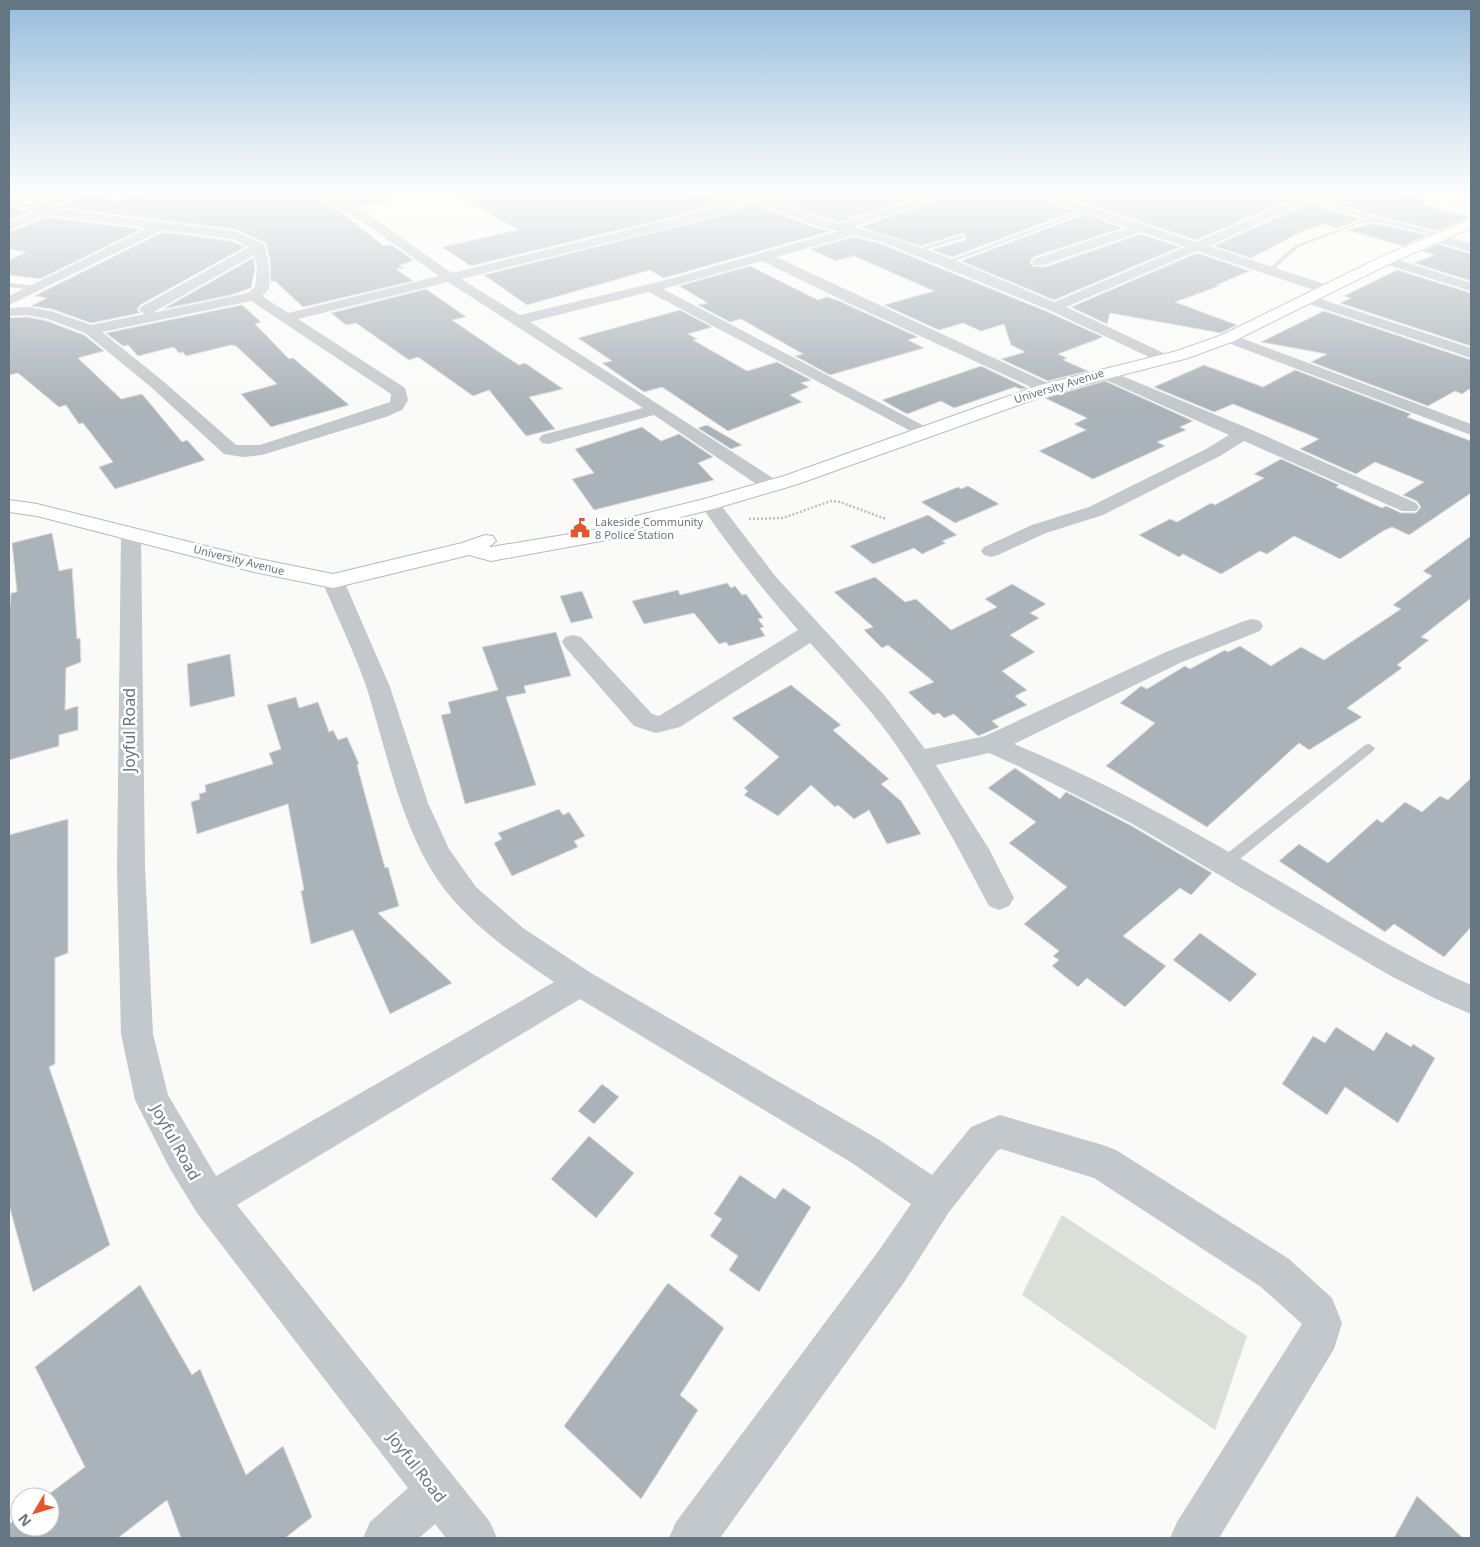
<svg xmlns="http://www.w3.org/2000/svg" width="1480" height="1547" font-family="'Noto Sans',sans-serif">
<rect width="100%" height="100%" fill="#fafaf8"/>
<polygon fill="#dadfd7" points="1062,1215 1247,1336 1215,1430 1022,1295"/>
<g fill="#aab3b9" stroke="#dcdcda">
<polygon points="32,190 68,190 36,203 12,198"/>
<polygon points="156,190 182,192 187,190 306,190 339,211 384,246 392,245 409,257 413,261 399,265 404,268 396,269 413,281 303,307 275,281 271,282 270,260 266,243 235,229 56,207 89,193 120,201 129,196 139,197"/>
<polygon points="327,190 391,190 392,200 357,207"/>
<polygon points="449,190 659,190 732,200 668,218 471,266 442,247 518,230"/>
<polygon points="778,190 939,190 838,222 767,197"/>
<polygon points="967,190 1020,190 1075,211 952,257 932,250 965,240 966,237 963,233 921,246 860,227"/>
<polygon points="1047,190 1272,190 1292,199 1196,240"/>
<polygon points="1298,190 1384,190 1428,201 1420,204 1471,217 1438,231 1374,215"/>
<polygon points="752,203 816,228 831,231 664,278 650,270 527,305 484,275 727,214"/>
<polygon points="1310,203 1361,219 1337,228 1325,224 1305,230 1251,258 1214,246"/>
<polygon points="9,207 29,212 9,220"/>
<polygon points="1085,214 1122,228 1033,257 1030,261 1032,266 1045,267 1141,234 1180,247 1054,300 961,261"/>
<polygon points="48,217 142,229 40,279 9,275 9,260 26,252 9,249 9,232"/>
<polygon points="1373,223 1428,235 1403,246 1347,230"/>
<polygon points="163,232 231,241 245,247 140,305 137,310 140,313 91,323 52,309 31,306 47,298 34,296"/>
<polygon points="854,237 881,244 1048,312 1103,337 1058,354 1067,358 1063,360 1088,371 1048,381 1001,359 1025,352 1011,345 1004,324 981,331 963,323 939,330 884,305 934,291 854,256 836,261 810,249"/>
<polygon points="1438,244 1471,254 1471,281 1414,263 1435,255 1422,251"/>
<polygon points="1197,253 1250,271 1216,285 1219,286 1175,302 1237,325 1221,333 1110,313 1107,324 1071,307"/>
<polygon points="253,258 255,269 251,288 231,295 163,309"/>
<polygon points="750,266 818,300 827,297 839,301 918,337 908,340 924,348 830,375 795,356 803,354 741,319 730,322 698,305 708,303 679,286"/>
<polygon points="1397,270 1471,293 1471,346 1340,303 1351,298 1344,296"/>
<polygon points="426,289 466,317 452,320 496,350 519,365 525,363 563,389 529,397 555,429 526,436 489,390 473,396 418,357 409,360 356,323 346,325 331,313"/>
<polygon points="242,305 261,322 255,324 289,359 293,358 349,405 271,427 241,394 277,384 236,346 231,345 186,356 183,352 179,353 174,347 138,356 128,345 123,346 106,333"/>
<polygon points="680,310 712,327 688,334 697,339 693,340 747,371 777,362 811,380 801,383 809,387 790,395 802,402 728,431 662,387 644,392 602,363 612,361 578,338"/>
<polygon points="1324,311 1471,360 1471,388 1462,394 1455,391 1428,406 1311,362 1327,354 1261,342"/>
<polygon points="27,317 47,321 84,335 104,351 78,358 121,399 142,394 182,442 187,440 205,460 115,489 99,467 113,462 83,423 79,424 66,405 59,407 18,373 9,375 9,318"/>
<polygon points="1204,365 1263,387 1295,370 1411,414 1407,417 1471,441 1471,493 1409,535 1392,527 1383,531 1340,559 1294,536 1267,554 1260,551 1221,574 1183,554 1179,557 1139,535 1170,519 1177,522 1211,503 1215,505 1264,478 1254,474 1281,459 1339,485 1336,487 1382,508 1386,506 1401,513 1416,513 1421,507 1417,501 1403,495 1424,482 1375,462 1356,474 1300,449 1319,439 1312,436 1233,404 1214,412 1154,387"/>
<polygon points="981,366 1027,388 1020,389 1015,387 954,408 941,401 907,414 882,400"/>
<polygon points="1105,381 1193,421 1180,427 1186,430 1157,442 1165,446 1093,479 1039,451 1086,430 1074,424 1087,418 1045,398"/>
<polygon points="707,425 742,445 731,449 698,428"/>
<polygon points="642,427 661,441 679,434 713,457 698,463 714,480 594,510 572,479 594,473 575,449"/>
<polygon points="968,486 999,504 955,523 921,502 958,487 961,489"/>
<polygon points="928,515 957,535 942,541 946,543 922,554 914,548 873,564 850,546"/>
<polygon points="52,533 59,571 72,568 77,639 80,638 81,662 66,668 65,710 78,706 78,730 59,735 59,746 9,760 9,617 11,593 17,592 12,543"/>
<polygon points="1471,536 1471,598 1421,637 1429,640 1397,665 1402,668 1347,708 1362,717 1309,750 1299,743 1207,827 1106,766 1155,723 1120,703 1141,686 1147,689 1185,666 1190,669 1225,650 1228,652 1240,646 1271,666 1301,647 1324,660 1401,609 1393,605 1432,576 1423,571"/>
<polygon points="875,577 905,602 916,599 951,630 997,607 985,599 1012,584 1046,604 1030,613 1039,618 1010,635 1035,652 1002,671 1027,690 1015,696 1027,705 992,721 999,727 978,736 954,714 944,718 939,713 933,715 908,692 934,682 888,645 882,648 864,630 873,627 834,592"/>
<polygon points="727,583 731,588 735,586 742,595 746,594 763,618 758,619 764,627 760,628 765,636 729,646 726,642 719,644 694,613 644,624 632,601 678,590 680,595"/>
<polygon points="582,591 593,618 571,623 560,596"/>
<polygon points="556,632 571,676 524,686 526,693 506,697 536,785 465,804 441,715 451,713 448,702 498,690 482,647"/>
<polygon points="230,654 235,696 190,707 187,664"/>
<polygon points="791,685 841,725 833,730 889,779 881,784 901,801 921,834 887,844 869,810 854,819 838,805 835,807 811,785 778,816 744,795 748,791 744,788 779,757 732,718"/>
<polygon points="296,697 299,708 318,702 329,732 333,730 338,740 347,737 359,764 357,765 385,868 388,867 399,906 378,913 452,983 390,1014 353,930 311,944 301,891 304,890 288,804 197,834 191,802 200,799 199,794 206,792 205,785 273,764 269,753 281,749 267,705"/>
<polygon points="1015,768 1060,799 1066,792 1130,825 1212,873 1191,895 1180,888 1123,936 1166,966 1125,1007 1087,978 1078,987 1052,966 1059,960 1053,956 1059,951 1024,924 1067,887 1009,843 1036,822 988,788"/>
<polygon points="1471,778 1471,927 1444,957 1394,924 1385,932 1279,861 1299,844 1328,863 1377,819 1382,823 1405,802 1422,812 1440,796 1448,800"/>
<polygon points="559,809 563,815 569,812 585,836 574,841 578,847 512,876 494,843 502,839 498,833"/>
<polygon points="68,819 68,953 55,958 55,1064 49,1067 110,1245 33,1292 9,1205 9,835"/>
<polygon points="1200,933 1257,974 1230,1002 1173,960"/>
<polygon points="1336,1027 1374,1051 1386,1032 1411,1047 1413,1044 1435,1058 1398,1123 1345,1087 1327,1115 1282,1084 1313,1036 1325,1043"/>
<polygon points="602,1084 619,1097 594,1124 578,1111"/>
<polygon points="589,1136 634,1173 596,1218 551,1179"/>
<polygon points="740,1175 775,1199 783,1188 811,1207 759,1292 729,1270 738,1256 710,1236 722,1219 714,1214"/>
<polygon points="668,1283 724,1328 680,1395 698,1410 641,1499 564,1426"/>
<polygon points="140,1285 192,1375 200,1369 246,1475 283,1446 312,1517 285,1538 181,1538 167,1500 118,1538 9,1538 9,1524 20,1516 20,1527 50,1527 50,1497 45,1497 85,1467 35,1367"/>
<polygon points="1417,1496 1463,1538 1394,1538"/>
</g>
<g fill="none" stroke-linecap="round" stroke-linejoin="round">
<defs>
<g id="secondary">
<polygon points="1418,190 1439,190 1471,198 1471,206"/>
<polygon points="1471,219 1471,228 1391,263 1234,341 1188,358 1052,393 798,484 717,508 642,527 612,539 491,561 469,555 333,588 254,572 37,516 9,512 9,500 37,504 254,558 333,574 462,543 485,535 493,536 496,541 489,547 491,547 600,529 628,518 704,499 784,476 1040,385 1177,351 1222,335 1381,257"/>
</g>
</defs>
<use href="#secondary" stroke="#b3babf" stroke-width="2"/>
<polyline stroke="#bbbfc2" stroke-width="2.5" stroke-dasharray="2 2" stroke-linecap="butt" points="749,519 783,518 831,501 840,502 886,519"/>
<g fill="#c3c8cc" fill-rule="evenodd">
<polygon points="1308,197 1373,217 1447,235 1444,237 1373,221 1358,224 1299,247 1272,271 1268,271 1268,269 1295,245 1367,219 1306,200"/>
<polygon points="1086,209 1091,210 947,264 942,263"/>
<polygon points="962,235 964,238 917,252 914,250"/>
<polygon points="9,283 35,286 38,288 35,290 9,287"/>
<polygon points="1369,744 1375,748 1373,751 1230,867 1220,867 1218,863 1220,859 1365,745"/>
</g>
<g fill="#c3c8cc" fill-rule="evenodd">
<path d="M74 190H91L49 208 234 231 264 244C269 258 270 273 269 289L262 296 288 313 439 276 367 225 308 190H323L375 219 452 273 668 220 719 206 739 199 707 193 701 190H731L751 194 759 190H776L762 197 838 224 946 190H965L853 227C922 244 988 274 1054 302L1185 247 1141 232 1044 265H1034L1032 262 1034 259 1128 228 1022 190H1040L1196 242 1297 199 1274 190H1293L1314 199 1209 246 1330 286 1332 289 1330 292H1320L1197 251 1066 307 1170 356 1172 359 1170 362 1164 364 1049 310 882 242 854 235 776 257 1052 385 1054 389 1052 393 1046 394 846 302 762 261 663 289 928 428 931 432 928 436 922 437 649 292 530 322 779 482 781 486 779 490H765L654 415 548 444 542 443 539 439 542 435 643 408 448 282 298 319 405 388 408 400 402 410 386 417 262 455 243 457 224 454 151 387 85 333 48 319 27 315 9 316V308L27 307 51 311 91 325 145 314 139 310 141 307 249 247 232 239 163 230 9 305V296L148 228 48 215 9 230V222L35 212 9 205V199L36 205ZM752 201 817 226 839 231 662 281 520 315 461 279 675 226 727 212ZM254 255 257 269 255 287 248 293 152 313ZM251 301 391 394 390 402 260 445H236L163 381 102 332Z"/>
<polygon points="1438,234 1471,244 1471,252 1434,241 1432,238"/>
<polygon points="1386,256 1471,283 1471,291 1381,263 1379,260"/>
<polygon points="1308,295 1471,348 1471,358 1303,302 1301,299 1303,296"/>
<polygon points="1228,333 1471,424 1471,435 1223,341 1220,338"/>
<polygon points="1103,368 1250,429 1416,503 1419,507 1416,511 1402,511 1244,441 1220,456 1103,515 1046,533 998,555 991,557 984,555 981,551 984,547 1032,525 1089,507 1208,448 1229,435 1097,376 1095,373 1097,370"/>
<path d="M710 498 717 500 776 577 885 696 925 749 985 736 1166 652 1244 621 1252 619 1260 621 1263 626 1260 631 1182 662 1014 744C1112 784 1204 837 1295 890 1353 924 1410 959 1471 985V1014L1436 999 1389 975 1131 823 1020 767 989 753 936 765 989 849 1014 898 1009 906 999 910 989 906C958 848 928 789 889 735 865 703 837 673 810 643L680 727 656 733 634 726 565 647 562 642 565 637 573 635 581 637 652 714 659 716 798 630C763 590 730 548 700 504L703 500Z"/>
<path d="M131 528 138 530 141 534 145 868 153 1034 168 1095 216 1176 554 982C519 958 485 935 457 904 405 849 389 759 367 689 355 653 337 617 322 581L325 576 333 575 341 576 344 581 390 687 428 803 449 849 476 887 523 928 591 973 878 1139 932 1175 971 1127 1000 1115 1103 1145 1116 1150 1289 1259 1332 1298 1342 1323 1334 1349 1219 1538H1170L1177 1522 1302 1324 1261 1287 1094 1178 1001 1149 997 1151 949 1212 905 1281 720 1538H669L676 1522 877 1253 911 1204 852 1163 580 999 237 1205 490 1522 497 1538H446L435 1524 419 1538H363L370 1522 408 1488 197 1213 170 1169 135 1100 121 1034 117 868 121 534 124 530Z"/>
</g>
<use href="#secondary" fill="#fff" fill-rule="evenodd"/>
</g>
<linearGradient id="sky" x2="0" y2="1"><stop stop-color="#96bcdc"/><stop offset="0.47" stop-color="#fdfdfc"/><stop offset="1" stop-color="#fdfdfc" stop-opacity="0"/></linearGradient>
<rect width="1480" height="407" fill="url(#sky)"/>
<defs>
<symbol id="civic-bare" viewBox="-9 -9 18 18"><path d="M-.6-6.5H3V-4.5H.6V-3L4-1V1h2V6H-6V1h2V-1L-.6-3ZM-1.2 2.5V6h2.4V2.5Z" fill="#e4572e" stroke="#fff" stroke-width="2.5" paint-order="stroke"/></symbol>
</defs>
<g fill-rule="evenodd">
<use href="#civic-bare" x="566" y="514" width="28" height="28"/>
</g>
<g text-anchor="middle" stroke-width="5" stroke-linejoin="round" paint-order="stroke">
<g font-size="11" fill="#657683" stroke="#fff">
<text transform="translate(1059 386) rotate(-17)" y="4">University Avenue</text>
<text transform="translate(239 560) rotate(14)" y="4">University Avenue</text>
</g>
<g font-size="11" fill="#657683" stroke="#fff" text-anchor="start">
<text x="595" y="526">Lakeside Community<tspan x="595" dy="13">8 Police Station</tspan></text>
</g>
<g font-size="16" fill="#657683" stroke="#fff">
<text transform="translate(129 730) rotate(-90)" y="6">Joyful Road</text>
<text transform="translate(176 1142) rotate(61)" y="6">Joyful Road</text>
<text transform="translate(417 1467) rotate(52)" y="6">Joyful Road</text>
</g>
</g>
<rect width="1480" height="1547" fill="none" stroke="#657683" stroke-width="20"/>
<g transform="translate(35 1512) rotate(232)"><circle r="24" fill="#ffffff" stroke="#c1c8cd"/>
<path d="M0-4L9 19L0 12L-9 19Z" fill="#e4572e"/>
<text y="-8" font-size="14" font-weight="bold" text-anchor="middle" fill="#657683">N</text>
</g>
</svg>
